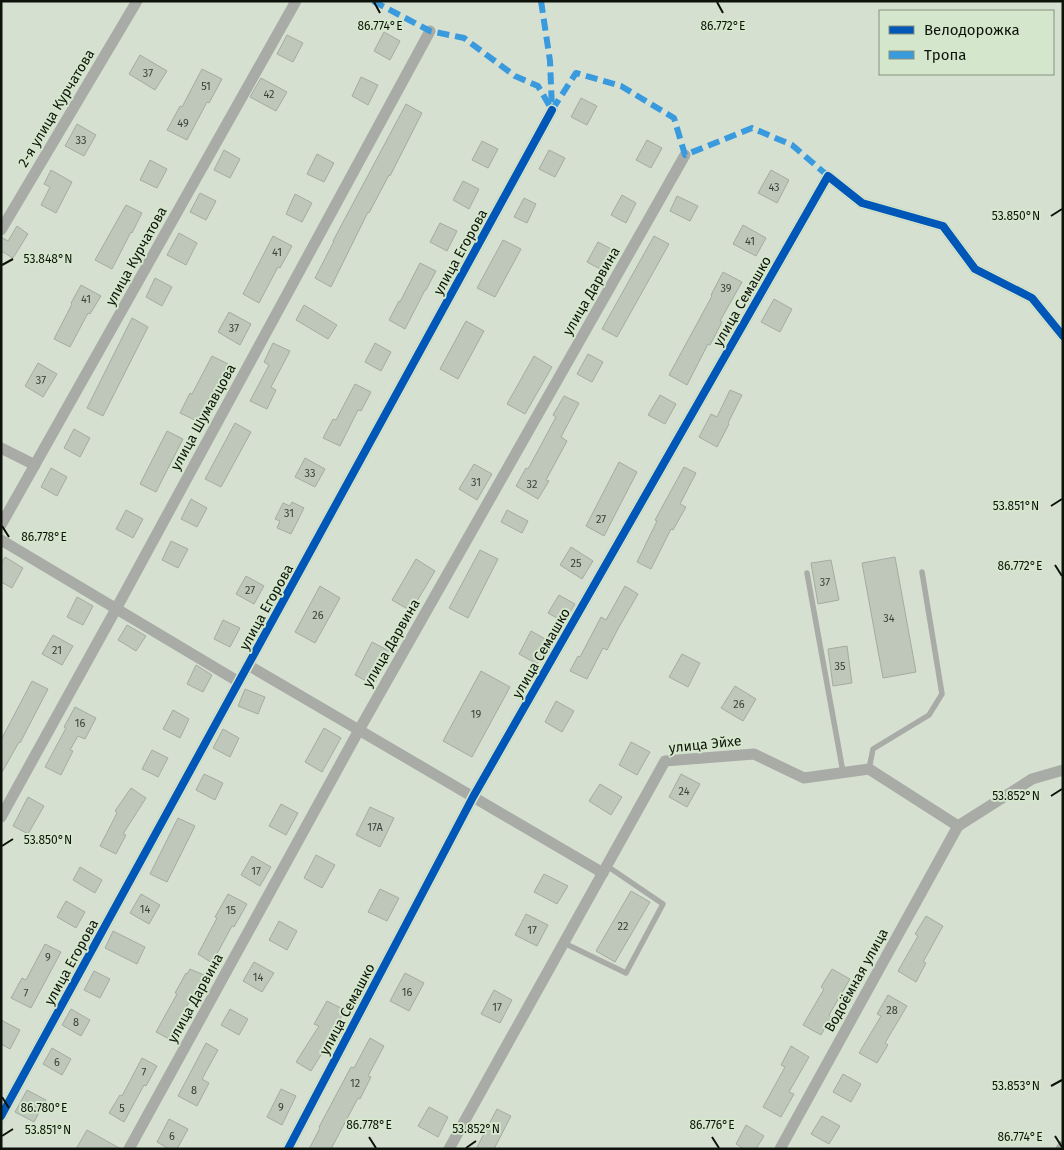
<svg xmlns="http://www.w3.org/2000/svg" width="1064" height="1150" font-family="'Fira Sans',sans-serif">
<rect width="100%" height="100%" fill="#d6e0d1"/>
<g fill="#bfc7ba" stroke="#a4aca1">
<polygon points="384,32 400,41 390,60 374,51"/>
<polygon points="287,35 303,43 293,62 277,54"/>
<polygon points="140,55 167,71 155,90 129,74"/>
<polygon points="202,69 222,79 209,103 207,102 187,140 167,130 180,106 182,107"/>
<polygon points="361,77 378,85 368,105 352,96"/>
<polygon points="261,78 287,92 276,111 250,97"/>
<polygon points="581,98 597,106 587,125 571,117"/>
<polygon points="406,104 422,113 390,176 389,175 369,213 368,212 331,287 315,278 334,241 333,241"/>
<polygon points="77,124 96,135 84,156 65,146"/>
<polygon points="647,140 662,148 651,168 636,160"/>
<polygon points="482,141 498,149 488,168 472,160"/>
<polygon points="224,150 240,159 230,178 214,170"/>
<polygon points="549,150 565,158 555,177 539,169"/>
<polygon points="317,154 334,163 324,182 307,174"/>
<polygon points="150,160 167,169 157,188 140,180"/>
<polygon points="51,170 72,182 56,213 41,205 50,187 44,184"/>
<polygon points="771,170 789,180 777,203 758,193"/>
<polygon points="463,181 479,189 469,209 453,200"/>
<polygon points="200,193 216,201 206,220 190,212"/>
<polygon points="295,194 312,203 302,222 286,214"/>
<polygon points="622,195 636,203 626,223 611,215"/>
<polygon points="677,196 698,206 690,221 670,211"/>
<polygon points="524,198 536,204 527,223 514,217"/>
<polygon points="126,205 142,213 132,233 131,232 112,269 95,260"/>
<polygon points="440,223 457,231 447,251 430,242"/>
<polygon points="743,225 766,238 756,256 733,244"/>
<polygon points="17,226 28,234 13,258 1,251 1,237 8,241"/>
<polygon points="179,233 197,243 186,265 167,255"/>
<polygon points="273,236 292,246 280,268 278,267 259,303 243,294"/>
<polygon points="654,236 669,244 617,337 602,329"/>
<polygon points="503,240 521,249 495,297 477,288"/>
<polygon points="598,242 613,250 602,270 587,262"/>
<polygon points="420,263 436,271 426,290 425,290 405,329 389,320 399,301 400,302"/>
<polygon points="723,272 742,282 720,321 722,322 710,345 708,344 687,385 669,375 712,296 711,295"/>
<polygon points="155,278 172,287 162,306 146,297"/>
<polygon points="81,285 101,296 90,314 88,313 70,347 54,339 72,304 71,303"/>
<polygon points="774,299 792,309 780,332 761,322"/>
<polygon points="304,305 337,325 328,339 296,320"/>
<polygon points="229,312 251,324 240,345 218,332"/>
<polygon points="132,318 148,327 103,416 87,408"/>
<polygon points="466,321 484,331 458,379 440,369"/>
<polygon points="273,343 290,351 271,387 276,390 267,409 250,401 269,365 264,362"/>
<polygon points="375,343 391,352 381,371 365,362"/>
<polygon points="588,354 603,362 592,382 577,374"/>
<polygon points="212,356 228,364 197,421 180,413 190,393 192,394"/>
<polygon points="534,356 552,367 525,414 507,404"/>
<polygon points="38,363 57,374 43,397 25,386"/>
<polygon points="355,384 371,392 361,411 358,410 340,446 323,438 333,419 336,420"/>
<polygon points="730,390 742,395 728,423 729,424 717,447 699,437 711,414 717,417"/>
<polygon points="660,395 676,404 665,424 648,415"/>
<polygon points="564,396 579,403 561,437 567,441 546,480 549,481 538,499 516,486 526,468 528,469 556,417 553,415"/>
<polygon points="235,423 251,432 221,487 205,479"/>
<polygon points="74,429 90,438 80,457 64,448"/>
<polygon points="167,431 183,439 156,492 140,484"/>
<polygon points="305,458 325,469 315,487 295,477"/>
<polygon points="619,462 637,472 604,536 586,526"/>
<polygon points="474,464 492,474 477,500 459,489"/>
<polygon points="684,467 696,473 680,504 686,507 673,530 671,529 651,569 637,562 657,521 655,520"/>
<polygon points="51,468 67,477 57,496 41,487"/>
<polygon points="191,499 207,508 197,527 181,519"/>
<polygon points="292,502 304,508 291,534 277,528 280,521 275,519 283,503 290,506"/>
<polygon points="126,510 143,519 133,538 116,529"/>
<polygon points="507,510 528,521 522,533 501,522"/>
<polygon points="171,541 188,549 178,568 162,560"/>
<polygon points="571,547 593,561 582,579 560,565"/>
<polygon points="480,550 498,559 468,618 449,608"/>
<polygon points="5,557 23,568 12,588 1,582 1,564"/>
<polygon points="895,557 916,672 883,678 862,563"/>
<polygon points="416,559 435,571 411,611 392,600"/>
<polygon points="831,560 839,600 818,604 811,563"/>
<polygon points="246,576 264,586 254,604 236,594"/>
<polygon points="320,586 340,598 315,643 295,632"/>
<polygon points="625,586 638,594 619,627 607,650 603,648 587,679 570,671 578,656 580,657 601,617 606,620"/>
<polygon points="559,595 575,604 564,622 548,613"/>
<polygon points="77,597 93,606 83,625 67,617"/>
<polygon points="223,620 240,628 230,647 214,639"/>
<polygon points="127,625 146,636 136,651 118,640"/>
<polygon points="531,631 549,641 537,664 519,654"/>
<polygon points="53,635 73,646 62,665 42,654"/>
<polygon points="372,642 391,652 374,685 355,675"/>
<polygon points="847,646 852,683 833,686 828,649"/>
<polygon points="682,654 700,663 688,687 669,677"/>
<polygon points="196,665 212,675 203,692 187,684"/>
<polygon points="481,671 510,687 472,757 443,741"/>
<polygon points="32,681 48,689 20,743 19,742 1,774 1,740"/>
<polygon points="735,686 756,699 743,721 721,708"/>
<polygon points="245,689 265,697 258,714 238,706"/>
<polygon points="556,701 574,711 562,732 545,722"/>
<polygon points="75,707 96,718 85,739 78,736 70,750 73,751 61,775 45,767 66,728 64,727"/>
<polygon points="173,710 189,719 180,738 163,729"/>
<polygon points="324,728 341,738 322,772 305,762"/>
<polygon points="223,729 239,738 230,757 213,748"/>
<polygon points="631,742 650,752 637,775 619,765"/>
<polygon points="152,750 168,758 158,777 142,769"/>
<polygon points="204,774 223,783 215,800 196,790"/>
<polygon points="681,774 700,784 687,807 669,797"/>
<polygon points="600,784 622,797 611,815 589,801"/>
<polygon points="131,788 146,798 123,834 126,835 116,854 100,846 117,813 115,811"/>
<polygon points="28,797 44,806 28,834 13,826"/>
<polygon points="281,804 298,813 286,835 269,826"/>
<polygon points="370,807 394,818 380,847 356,835"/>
<polygon points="178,818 195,826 167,882 150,874"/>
<polygon points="316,855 335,865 322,888 304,878"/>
<polygon points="252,856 271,867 260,886 241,875"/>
<polygon points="80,867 102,880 95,893 73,880"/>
<polygon points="544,874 568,886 557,904 534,892"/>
<polygon points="380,889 399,898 387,921 368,912"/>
<polygon points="631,891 650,902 615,962 596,951"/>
<polygon points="141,894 160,905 149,924 130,913"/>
<polygon points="228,894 247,904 234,927 232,926 212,963 198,954 217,918 215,917"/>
<polygon points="66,901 85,912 76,928 57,917"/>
<polygon points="526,914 548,925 537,946 515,935"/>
<polygon points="926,916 943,926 923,962 926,963 916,982 898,971 918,936 915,934"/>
<polygon points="279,921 297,931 287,950 269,940"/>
<polygon points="113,931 145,947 137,964 105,948"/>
<polygon points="45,944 61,952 31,1008 11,998 22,978 26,980"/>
<polygon points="254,962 274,973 262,992 243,981"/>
<polygon points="190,969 204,975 180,1019 181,1020 171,1040 156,1032 177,994 175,993 186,973 187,974"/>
<polygon points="832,969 850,979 829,1015 831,1017 821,1035 803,1025 824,989 821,987"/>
<polygon points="94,971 110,979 100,998 84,990"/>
<polygon points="405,973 424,983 409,1011 390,1001"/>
<polygon points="494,990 512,1000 500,1023 481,1014"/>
<polygon points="888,995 907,1006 885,1043 888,1045 877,1063 859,1053 881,1016 877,1014"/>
<polygon points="327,1001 345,1010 324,1050 311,1071 296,1062 319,1026 314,1024"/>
<polygon points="71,1009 90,1020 81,1036 62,1025"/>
<polygon points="230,1009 248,1019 239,1035 221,1025"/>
<polygon points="1,1020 20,1030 10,1049 1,1044"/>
<polygon points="370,1038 384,1046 368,1076 371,1077 360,1099 358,1098 331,1149 309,1149 320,1128 319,1127 351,1067 354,1068"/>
<polygon points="206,1043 218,1050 202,1079 209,1083 197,1106 178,1096"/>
<polygon points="791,1046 809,1057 789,1092 794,1094 781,1117 763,1107 785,1067 781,1065"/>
<polygon points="52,1048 71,1059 62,1075 43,1064"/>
<polygon points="142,1058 157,1066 146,1086 144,1085 124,1122 109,1113 120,1095 122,1096"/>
<polygon points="843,1074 861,1084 851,1102 833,1092"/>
<polygon points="281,1089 296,1096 282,1125 267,1117"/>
<polygon points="27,1090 46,1100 34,1122 15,1112"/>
<polygon points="429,1107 448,1117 438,1137 418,1126"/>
<polygon points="497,1109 511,1116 494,1149 476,1149"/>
<polygon points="822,1116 840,1126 829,1144 811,1134"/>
<polygon points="169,1119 188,1129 177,1149 169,1149 157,1142"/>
<polygon points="746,1125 764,1136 756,1149 744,1149 736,1144"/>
<polygon points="87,1130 121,1149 76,1149"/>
</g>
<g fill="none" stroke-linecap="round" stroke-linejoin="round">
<g stroke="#a8aba6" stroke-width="5.5">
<polyline points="807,573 843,772"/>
<polyline points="869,769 873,749 929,715 942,694 922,572"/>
<polyline points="564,943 626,973 663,904 607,866"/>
</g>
<g stroke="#a8aba6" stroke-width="11">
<polyline points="1,230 137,1"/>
<polyline points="1,448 35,465"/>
<polyline points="1,525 296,1"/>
<polyline points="1,540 239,682"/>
<polyline points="248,665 603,873"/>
<polyline points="1,817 116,609 430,31"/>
<polyline points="1,1116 552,110"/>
<polyline points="129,1149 359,730 685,155"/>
<polyline points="288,1149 473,797 828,176 862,203 943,226 975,269 1032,298 1063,336"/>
<polyline points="449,1149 665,761 754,754 804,778 869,769 958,826 1032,779 1063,770"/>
<polyline points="780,1149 958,826"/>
<polyline points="1061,1149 1063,1146"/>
</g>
<g stroke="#3a9ade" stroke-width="6" stroke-dasharray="12 6" stroke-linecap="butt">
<polyline points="373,1 430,31 464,38 515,76 538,86 552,110 576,73 621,86 674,118 685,155 752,128 792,145 828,176"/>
<polyline points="541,1 550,61 552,108"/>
</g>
<defs>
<g id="cycleway">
<polyline points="1,1116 552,110"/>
<polyline points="288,1149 473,797 828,176 862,203 943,226 975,269 1032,298 1063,336"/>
</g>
</defs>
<use href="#cycleway" stroke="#d4e6cb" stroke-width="11"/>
<use href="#cycleway" stroke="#0057b8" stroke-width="8"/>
</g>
<path fill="none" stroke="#0d130a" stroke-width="2" d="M374 2 380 13M717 2 723 13M1051 216 1062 209M2 265 13 259M1051 506 1062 499M2 526 9 537M1055 565 1062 576M1051 796 1062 789M2 846 13 839M1051 1086 1062 1080M2 1097 9 1108M2 1136 13 1129M1055 1136 1062 1147M369 1137 376 1148M712 1137 719 1148M466 1148 476 1141"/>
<g text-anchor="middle" stroke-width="4" stroke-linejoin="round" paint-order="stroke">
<g font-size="11" fill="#3a4137">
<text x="148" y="77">37</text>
<text x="206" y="90">51</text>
<text x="269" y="98">42</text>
<text x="183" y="127">49</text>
<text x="81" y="144">33</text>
<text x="774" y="191">43</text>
<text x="750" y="245">41</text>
<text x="277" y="256">41</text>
<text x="726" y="292">39</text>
<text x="86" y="303">41</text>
<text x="234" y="332">37</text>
<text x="41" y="384">37</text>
<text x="310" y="477">33</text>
<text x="476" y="486">31</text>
<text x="532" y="488">32</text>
<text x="289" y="517">31</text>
<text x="601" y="523">27</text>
<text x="576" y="567">25</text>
<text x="825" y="586">37</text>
<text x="250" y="594">27</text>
<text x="318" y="619">26</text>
<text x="889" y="622">34</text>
<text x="57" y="654">21</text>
<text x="840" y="670">35</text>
<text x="739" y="708">26</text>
<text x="476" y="718">19</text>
<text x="80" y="727">16</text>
<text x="684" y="795">24</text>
<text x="375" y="831">17А</text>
<text x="256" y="875">17</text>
<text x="145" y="913">14</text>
<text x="231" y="914">15</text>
<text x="623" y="930">22</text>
<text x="532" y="934">17</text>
<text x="48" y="961">9</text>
<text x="258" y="981">14</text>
<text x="407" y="996">16</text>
<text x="26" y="997">7</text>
<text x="497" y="1011">17</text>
<text x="892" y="1014">28</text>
<text x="76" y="1026">8</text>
<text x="57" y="1066">6</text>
<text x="144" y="1076">7</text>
<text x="355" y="1087">12</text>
<text x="194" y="1094">8</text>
<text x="281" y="1111">9</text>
<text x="122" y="1112">5</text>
<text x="172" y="1140">6</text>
</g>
<g font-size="14" fill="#0d130a" stroke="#d4e6cb">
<text transform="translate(56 108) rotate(-59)" y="5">2-я улица Курчатова</text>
<text transform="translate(460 252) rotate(-61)" y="5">улица Егорова</text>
<text transform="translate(136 256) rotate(-61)" y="5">улица Курчатова</text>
<text transform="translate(591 291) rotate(-60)" y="5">улица Дарвина</text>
<text transform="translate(742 301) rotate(-60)" y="5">улица Семашко</text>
<text transform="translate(203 417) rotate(-61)" y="5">улица Шумавцова</text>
<text transform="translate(266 607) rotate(-61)" y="5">улица Егорова</text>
<text transform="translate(391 643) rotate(-60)" y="5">улица Дарвина</text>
<text transform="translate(541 653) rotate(-60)" y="5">улица Семашко</text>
<text transform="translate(705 744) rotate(-6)" y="5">улица Эйхе</text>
<text transform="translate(71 962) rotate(-61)" y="5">улица Егорова</text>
<text transform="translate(856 980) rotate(-61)" y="5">Водоёмная улица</text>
<text transform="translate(195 998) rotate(-61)" y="5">улица Дарвина</text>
<text transform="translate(347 1009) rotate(-62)" y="5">улица Семашко</text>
</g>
</g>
<g font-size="12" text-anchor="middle" fill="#0d130a" stroke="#d4e6cb" stroke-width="4" stroke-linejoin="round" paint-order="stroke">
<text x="723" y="30">86.772°E</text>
<text x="380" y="30">86.774°E</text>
<text x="1016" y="220">53.850°N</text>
<text x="48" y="263">53.848°N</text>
<text x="1016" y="510">53.851°N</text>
<text x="44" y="541">86.778°E</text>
<text x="1020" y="570">86.772°E</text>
<text x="1016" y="800">53.852°N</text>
<text x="48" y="844">53.850°N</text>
<text x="1016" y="1090">53.853°N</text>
<text x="44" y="1112">86.780°E</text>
<text x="369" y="1129">86.778°E</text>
<text x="712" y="1129">86.776°E</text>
<text x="476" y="1133">53.852°N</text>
<text x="48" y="1134">53.851°N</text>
<text x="1020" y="1141">86.774°E</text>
</g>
<rect width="1064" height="1150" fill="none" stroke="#0d130a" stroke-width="5"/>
<rect x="879" y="10" width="175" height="65" fill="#d4e6cb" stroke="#84927e"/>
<rect x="889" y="26" width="25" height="8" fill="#0057b8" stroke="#84927e"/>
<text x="924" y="35" font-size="15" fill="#0d130a">Велодорожка</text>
<rect x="889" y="51" width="25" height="8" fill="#3a9ade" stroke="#84927e"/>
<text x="924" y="60" font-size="15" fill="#0d130a">Тропа</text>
</svg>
